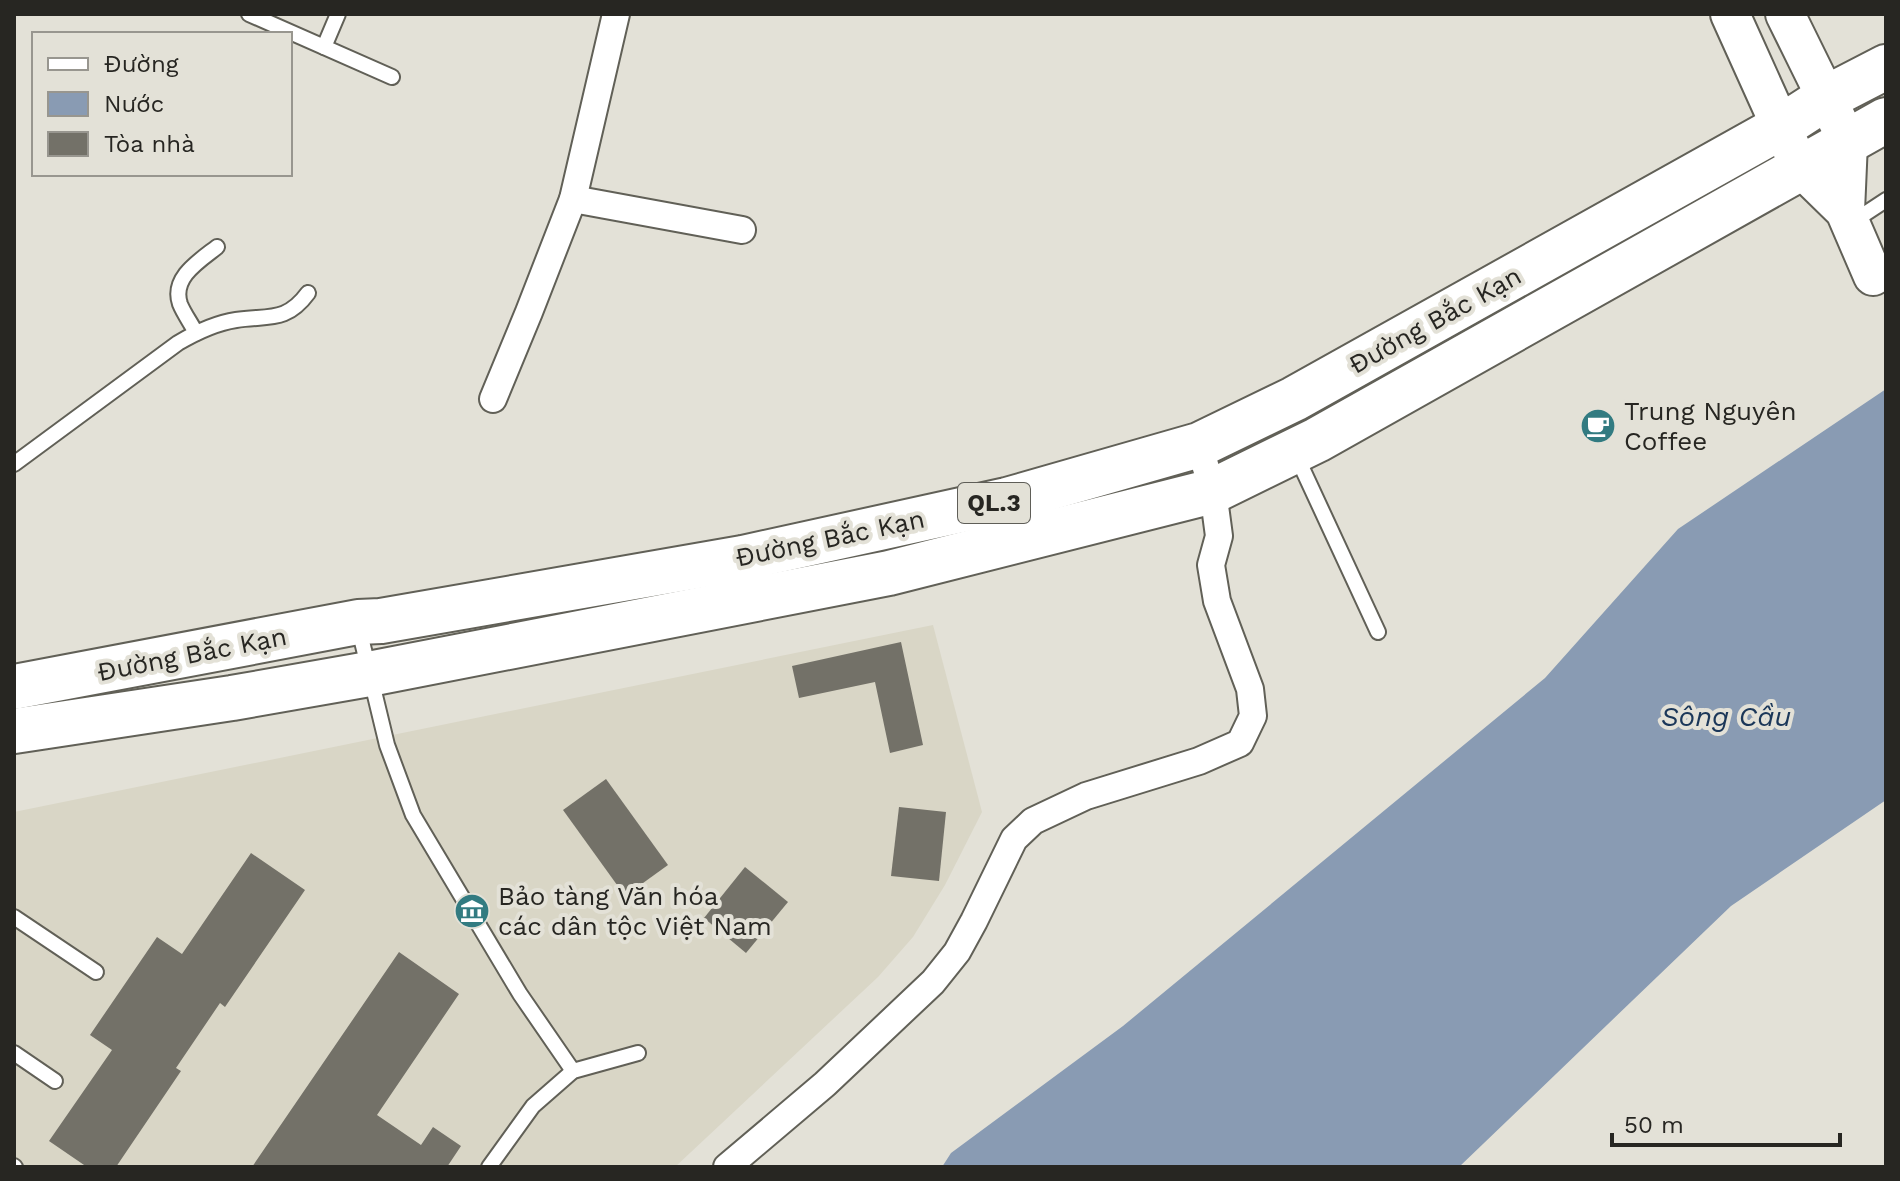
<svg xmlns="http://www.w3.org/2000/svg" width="1900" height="1181" font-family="'Work Sans',sans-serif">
<rect width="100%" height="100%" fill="#e3e1d7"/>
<polygon fill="#d9d6c6" points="933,625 982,812 945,885 913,937 878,977 675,1167 14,1167 14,812"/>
<polygon fill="#899bb3" points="1886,389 1886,800 1731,906 1459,1167 942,1167 951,1153 1123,1026 1545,678 1678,529"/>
<g fill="#737168">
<polygon points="901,642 923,745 890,753 875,682 799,698 792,666"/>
<polygon points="606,779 668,865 625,896 563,810"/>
<polygon points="899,807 946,812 939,881 891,876"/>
<polygon points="251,853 305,890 225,1007 220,1003 176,1068 181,1071 116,1167 87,1167 49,1141 112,1050 90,1035 157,937 182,954"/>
<polygon points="745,867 788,902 746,953 704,918"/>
<polygon points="399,952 459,994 377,1115 421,1145 433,1127 461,1146 447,1167 252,1167"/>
</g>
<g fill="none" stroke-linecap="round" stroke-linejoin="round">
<defs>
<g id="lane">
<polyline points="249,14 392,77"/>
<polyline points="324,47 338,14"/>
<polyline points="1851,223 1886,200"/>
<path d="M196 333C191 323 184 314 180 304 171 278 199 261 217 247"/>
<polyline points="1296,455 1378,632"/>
<path d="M14 464 178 343C195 333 216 323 236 320 268 315 286 323 308 293"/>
<polyline points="358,625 387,745 413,815 520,994 573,1071"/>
<polyline points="14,917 96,972"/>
<polyline points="14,1053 55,1081"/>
<polyline points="14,1166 15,1167"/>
<polyline points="489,1167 533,1106 573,1071 638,1053"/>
</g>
<g id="street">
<polyline points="573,199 742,230"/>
<polyline points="493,399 529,312 573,199 616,14"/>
<polyline points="727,1167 825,1084 933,982 957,952 974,921 1014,839 1033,821 1086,796 1199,761 1240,743 1253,716 1250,689 1217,601 1211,565 1219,536 1213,491 1199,445"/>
</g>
<g id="secondary">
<polyline points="1730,14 1781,127 1801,168 1845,211 1873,276"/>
<polyline points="1785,14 1848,142 1845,211"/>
</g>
<g id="highway">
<polyline points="14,687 358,622 381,621 743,558 1007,500 1199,445 1294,399 1781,127 1826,98 1886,67"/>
<polyline points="14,731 232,698 369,674 889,573 1213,491 1317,440 1886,120"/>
</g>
</defs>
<use href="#lane" stroke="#616057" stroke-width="18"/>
<use href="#street" stroke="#616057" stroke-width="30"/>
<use href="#secondary" stroke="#616057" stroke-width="42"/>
<use href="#highway" stroke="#616057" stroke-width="48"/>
<use href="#lane" stroke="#fff" stroke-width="14"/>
<use href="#street" stroke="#fff" stroke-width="26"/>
<use href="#secondary" stroke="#fff" stroke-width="38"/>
<use href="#highway" stroke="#fff" stroke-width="44"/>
</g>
<defs>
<symbol id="cafe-disc" viewBox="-11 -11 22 22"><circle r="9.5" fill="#327b81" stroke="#e3e1d7"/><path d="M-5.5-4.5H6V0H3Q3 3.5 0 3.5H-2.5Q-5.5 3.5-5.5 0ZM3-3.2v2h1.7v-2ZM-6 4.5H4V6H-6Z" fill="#fff"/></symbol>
<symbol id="museum-disc" viewBox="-11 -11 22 22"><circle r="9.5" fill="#327b81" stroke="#e3e1d7"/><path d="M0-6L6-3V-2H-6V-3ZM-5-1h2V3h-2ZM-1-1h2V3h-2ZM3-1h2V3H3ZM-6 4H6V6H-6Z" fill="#fff"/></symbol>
</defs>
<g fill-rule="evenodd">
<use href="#cafe-disc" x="1578" y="406" width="40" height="40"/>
<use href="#museum-disc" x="452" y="891" width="40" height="40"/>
</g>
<g text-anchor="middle" stroke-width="8" stroke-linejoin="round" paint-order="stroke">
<rect fill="#e3e1d7" stroke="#5f5e58" stroke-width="2" x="958" y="483" width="72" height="40" rx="6"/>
<g font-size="24" font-weight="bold" fill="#272622">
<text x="994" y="511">QL.3</text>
</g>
<g font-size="26" fill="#272622" stroke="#e3e1d7">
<text transform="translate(1435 320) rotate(-29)" y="9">Đường Bắc Kạn</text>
<text transform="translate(830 538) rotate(-12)" y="9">Đường Bắc Kạn</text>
<text transform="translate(192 654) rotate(-11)" y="9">Đường Bắc Kạn</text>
</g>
<g font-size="26" fill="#272622" stroke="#e3e1d7" text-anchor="start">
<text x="1624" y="420">Trung Nguyên<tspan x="1624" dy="30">Coffee</tspan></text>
<text x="498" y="905">Bảo tàng Văn hóa<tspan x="498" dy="30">các dân tộc Việt Nam</tspan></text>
</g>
<g font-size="28" font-style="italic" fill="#1b3759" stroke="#e3e1d7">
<text x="1726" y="726">Sông Cầu</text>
</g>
</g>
<rect width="1900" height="1181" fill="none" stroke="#272622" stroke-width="32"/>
<rect x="32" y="32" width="260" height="144" fill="#e3e1d7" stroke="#98968f" stroke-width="2"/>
<rect x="48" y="58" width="40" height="12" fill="#ffffff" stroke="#98968f" stroke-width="2"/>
<text x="104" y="72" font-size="24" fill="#272622">Đường</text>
<rect x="48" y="92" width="40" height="24" fill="#899bb3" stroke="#98968f" stroke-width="2"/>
<text x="104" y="112" font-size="24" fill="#272622">Nước</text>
<rect x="48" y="132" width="40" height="24" fill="#737168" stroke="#98968f" stroke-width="2"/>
<text x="104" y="152" font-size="24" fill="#272622">Tòa nhà</text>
<path d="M1612 1133v12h228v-12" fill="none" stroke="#272622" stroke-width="4"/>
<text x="1624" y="1133" font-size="24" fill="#272622" stroke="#e3e1d7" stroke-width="6" paint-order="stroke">50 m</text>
</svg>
